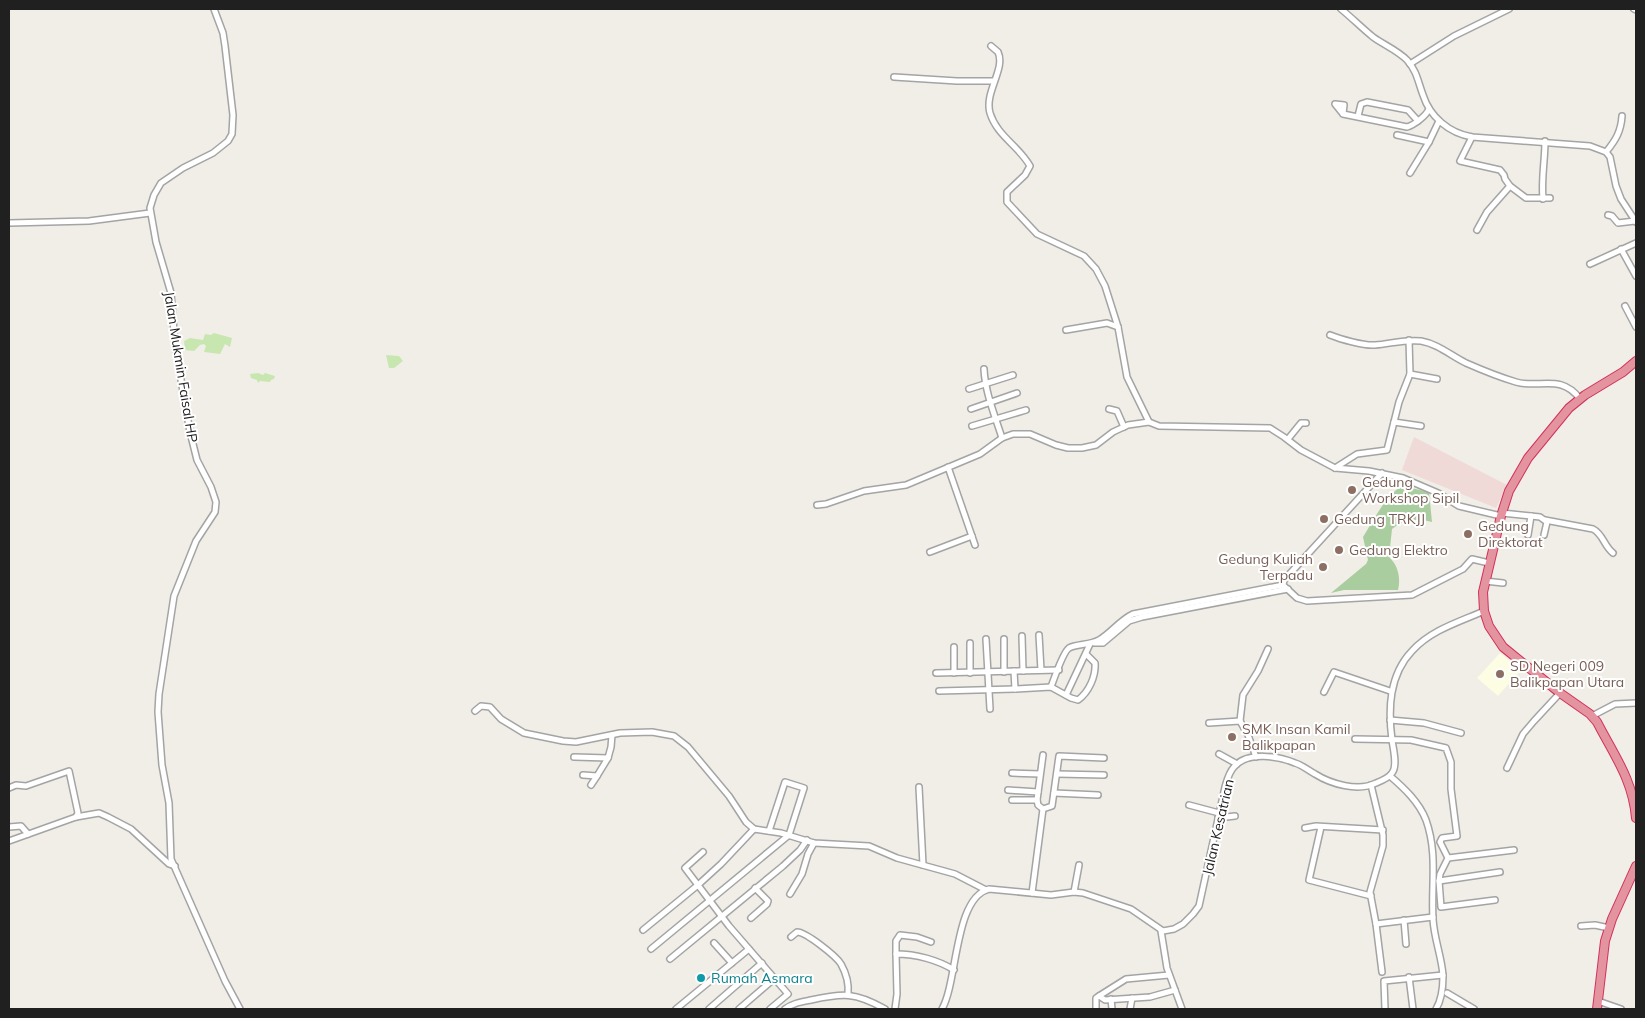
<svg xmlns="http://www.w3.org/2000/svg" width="1645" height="1018" font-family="Mulish,sans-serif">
<rect width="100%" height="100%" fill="#f0eee7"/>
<polygon fill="#f0dad8" points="1414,437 1507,485 1496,508 1402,470"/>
<polygon fill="#fcfde3" points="1500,653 1521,670 1498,696 1477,678"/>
<g fill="#c8e7b0">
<polygon points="214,333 232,338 230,347 225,344 220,354 204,352 206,346 204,344 200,345 194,351 185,350 184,341 190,338 203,340 205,334 211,335"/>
<polygon points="386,355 399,356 403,361 394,368 389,368"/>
<polygon points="258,373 263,375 265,373 275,376 274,379 271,380 270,382 260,381 258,383 257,380 251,378 250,374"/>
</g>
<path fill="#a9cd9e" d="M1402 486 1429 492 1432 522C1416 518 1405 519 1392 529L1389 557C1398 565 1401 578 1398 590H1344L1331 593 1366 564 1368 560 1363 537C1374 520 1385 496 1402 486Z"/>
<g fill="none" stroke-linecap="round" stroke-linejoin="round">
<defs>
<g id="minor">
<polyline points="214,9 223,33 225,46 233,115 232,134 228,141 213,153 183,168 161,183 154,195 150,208 156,242 171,293 175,345 190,432 197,460 211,487 216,502 215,512 196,541 174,596 159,694 158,712 162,765 169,803 171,859 225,981 240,1009"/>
<path d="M1341 9C1352 18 1362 28 1373 37 1384 45 1397 50 1407 60 1417 71 1418 82 1423 95 1430 117 1449 133 1472 137L1590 146 1606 152 1610 157 1616 186 1621 199 1636 222"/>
<polyline points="1634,9 1636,10"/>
<path d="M991 46 998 52C1006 69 984 92 990 113 997 136 1019 146 1030 166L1025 175 1007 192V202L1037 234 1084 256 1096 269 1105 286 1118 327 1127 377 1149 422 1159 426 1270 428 1284 437 1301 450 1335 468 1369 471 1403 478 1438 493 1459 506 1501 516"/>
<polyline points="1410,64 1454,36 1509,9"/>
<polyline points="894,77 957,81 994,81"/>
<path d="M1343 114 1344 105 1335 104 1343 114 1407 127C1414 125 1426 116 1429 109"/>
<polyline points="1358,116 1361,104 1367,102 1408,110 1418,121"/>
<polyline points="1397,135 1429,142"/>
<polyline points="1472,137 1460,161 1500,170 1504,175 1505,179 1510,186 1526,198 1550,198"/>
<path d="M1606 152C1616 140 1621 131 1622 116"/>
<polyline points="1410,173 1429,142 1439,121"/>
<path d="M1543 199C1541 179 1545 161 1545 141"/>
<polyline points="1608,215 1612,216 1618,223 1635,221"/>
<polyline points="9,223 89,221 150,213"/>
<polyline points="1477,230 1487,212 1510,186"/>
<polyline points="1621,249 1636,276"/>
<polyline points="1590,264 1636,243"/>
<polyline points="1625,306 1636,327"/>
<polyline points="1066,330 1107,323 1118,327"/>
<path d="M1330 335C1340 339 1364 346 1375 345 1390 344 1405 339 1421 341 1438 344 1450 355 1466 363 1482 370 1499 377 1516 382 1539 389 1561 373 1580 399"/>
<path d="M984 369C985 392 995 416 1002 438"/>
<polyline points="1410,374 1437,379"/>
<polyline points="969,389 1013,375"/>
<polyline points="971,409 1017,393"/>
<polyline points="1109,409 1117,411 1124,427"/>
<polyline points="1394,422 1421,426"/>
<polyline points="972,426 1026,410"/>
<polyline points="1288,439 1301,423 1306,423"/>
<polyline points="948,467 975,545"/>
<polyline points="1335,468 1357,454 1387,450 1399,402 1410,374 1409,340"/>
<polyline points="1382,473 1284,580 1283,585 1297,598 1307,601 1412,595 1463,569 1472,559 1489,563"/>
<polyline points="817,505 826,504 864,491 906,485 980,454 1002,438 1013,434 1030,434 1056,445 1068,448 1082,448 1096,445 1113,432 1128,425 1149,422"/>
<polyline points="1502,513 1540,517 1547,522 1544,535"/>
<path d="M1545 520 1593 529C1603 534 1604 546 1613 553"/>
<polyline points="1528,535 1531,516"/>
<polyline points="930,552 972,536"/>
<polyline points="1485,581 1503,583"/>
<polyline points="1039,635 1041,670"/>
<polyline points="1022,636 1023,671"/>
<polyline points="986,639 990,709"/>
<polyline points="1004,639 1004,672"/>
<polyline points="970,643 970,673"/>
<polyline points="1094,643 1103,643 1129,621 1142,617 1288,589"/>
<path d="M1014 671 1015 689 1051 687 1071 698 1078 700C1089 692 1096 676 1095 663L1086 654"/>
<polyline points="936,673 1059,670"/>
<polyline points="954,673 954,647"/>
<path d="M1051 687C1054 679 1063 652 1069 648 1076 644 1090 645 1099 640 1111 633 1120 620 1133 614L1283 585"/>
<polyline points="939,691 1015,689"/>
<polyline points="1324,692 1334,672 1390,691"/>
<polyline points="1066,695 1090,644"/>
<polyline points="475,711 481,706 490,707 501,719 524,733 563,741 576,742 620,733 652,732 674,736 688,747 729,796 746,822 754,829 781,833 814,843 869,846 897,858 955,874 986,890"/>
<polyline points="1592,716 1615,704 1636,703"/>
<polyline points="1390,720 1424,723 1461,733"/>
<polyline points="1240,721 1243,695 1258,671 1268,649"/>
<polyline points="1209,723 1240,721 1248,735 1256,757"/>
<polyline points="1355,739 1411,740 1446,748 1451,762 1451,789 1457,836 1442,838 1440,842 1448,858 1440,874 1439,881 1500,872"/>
<polyline points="1219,754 1237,764"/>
<polyline points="1043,755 1037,800 1038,805 1043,809"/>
<polyline points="574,757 608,758 611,747 612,735"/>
<polyline points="1507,768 1523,734 1534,721 1560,693"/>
<polyline points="1012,773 1040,774"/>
<polyline points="1057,774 1104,775"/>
<polyline points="583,775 597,776 608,758"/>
<path d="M1390 776C1404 788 1419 802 1426 820 1438 854 1431 885 1433 919 1434 939 1442 957 1443 976 1443 988 1442 999 1436 1009"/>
<polyline points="591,785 597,776"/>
<polyline points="1371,785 1383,835 1383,846 1370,892 1376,924 1382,972"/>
<polyline points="919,787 923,865"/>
<polyline points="9,788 16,785 26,786 69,771 78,813 76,817"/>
<polyline points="1008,790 1038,792"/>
<polyline points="1054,793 1098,795"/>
<polyline points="1012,800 1037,800"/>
<polyline points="1189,805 1219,813"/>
<polyline points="1218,818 1235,816"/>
<polyline points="9,827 21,826 28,834"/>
<polyline points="1321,827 1309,880 1371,896"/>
<polyline points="1305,828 1316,826 1383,830"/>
<polyline points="9,841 76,817 99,813 108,817 131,829 169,864 175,866"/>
<polyline points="703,852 685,868 729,926 788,994 770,1009"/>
<polyline points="1448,858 1514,850"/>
<polyline points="1439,881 1441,907 1495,900"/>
<polyline points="1074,892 1079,865"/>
<polyline points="1032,893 1043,809 1052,806 1059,756 1104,758"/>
<polyline points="790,894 802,874 808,854 814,843"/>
<polyline points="751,918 767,904 768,901 755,888"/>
<polyline points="1404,920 1406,944"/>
<polyline points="1376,924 1433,917"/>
<polyline points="1581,926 1595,925 1609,928"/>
<polyline points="643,930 698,885 721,864 754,829"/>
<polyline points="1161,931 1167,968 1182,1009"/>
<path d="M791 937 797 932C806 932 836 956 841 964 846 973 849 984 848 994"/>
<polyline points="714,943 732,963"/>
<polyline points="651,949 789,835 804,788 785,782 769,831"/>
<polyline points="896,954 896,941 900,935 917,937 931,942"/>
<polyline points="670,959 783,866 800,850 807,840"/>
<polyline points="1169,975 1126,979 1099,996 1105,1000 1150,997 1175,990"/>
<polyline points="1409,977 1413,1009"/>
<polyline points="1447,993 1474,1009"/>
<polyline points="1111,999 1112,1009"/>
<polyline points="1598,1001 1621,1009"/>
<polyline points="676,1009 749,949"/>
<polyline points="709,1009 762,963"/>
<polyline points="739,1009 775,978"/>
<path d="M785 1009C793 1003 801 1002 811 1000 843 993 855 992 885 1009"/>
<path d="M895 1009 897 994 896 954C916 954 938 960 954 970"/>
<path d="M942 1009C958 981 954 898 989 889L1051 895 1074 892 1083 893 1131 909 1163 931 1174 929 1183 924 1193 914 1199 906 1225 787C1227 780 1229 772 1234 767 1247 751 1279 756 1295 763 1302 765 1308 770 1315 774 1331 784 1358 792 1376 783 1381 781 1389 778 1392 773 1398 766 1393 748 1392 740 1388 709 1389 675 1412 651 1431 630 1459 622 1484 611"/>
<polyline points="1096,1009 1096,998 1099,996"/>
<polyline points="1130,1009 1132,998"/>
<polyline points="1385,1009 1384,981 1443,975"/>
</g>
<g id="highway">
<path d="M1636 361 1623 372 1585 395 1569 408 1528 458 1509 491 1501 516 1483 592 1484 611 1489 626 1503 647 1560 693 1590 714 1597 722C1614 755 1633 780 1636 818"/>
<polyline points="1597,1009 1605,941 1612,919 1636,866"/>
</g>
</defs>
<use href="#minor" stroke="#a4a4a4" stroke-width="8"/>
<use href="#highway" stroke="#d2305e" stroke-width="10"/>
<use href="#minor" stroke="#fff" stroke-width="5"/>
<use href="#highway" stroke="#e3949e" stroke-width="8"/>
</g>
<g fill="#8d6e63" stroke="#fff" stroke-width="2">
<circle cx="1352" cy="490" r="5"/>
<circle cx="1324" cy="519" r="5"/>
<circle cx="1468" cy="534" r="5"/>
<circle cx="1339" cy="550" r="5"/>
<circle cx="1323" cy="567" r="5"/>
<circle cx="1500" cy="674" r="5"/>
<circle cx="1232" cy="737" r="5"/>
</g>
<circle fill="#0f9aa8" stroke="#fff" stroke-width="2" cx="701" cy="978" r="5"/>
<g text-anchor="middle" stroke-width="4" stroke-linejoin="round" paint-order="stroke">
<g font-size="14" fill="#202020" stroke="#fff">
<text transform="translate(181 367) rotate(81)" y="5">Jalan Mukmin Faisal HP</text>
<text transform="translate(1218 827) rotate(-77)" y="5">Jalan Kesatrian</text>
</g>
<g font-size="14" fill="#785e54" stroke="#fff" text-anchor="start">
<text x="1362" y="487">Gedung<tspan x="1362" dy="16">Workshop Sipil</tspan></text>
<text x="1334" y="524">Gedung TRKJJ</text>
<text x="1478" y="531">Gedung<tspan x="1478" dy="16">Direktorat</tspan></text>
<text x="1349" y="555">Gedung Elektro</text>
<text x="1313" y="564" text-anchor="end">Gedung Kuliah<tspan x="1313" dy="16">Terpadu</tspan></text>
<text x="1510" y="671">SD Negeri 009<tspan x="1510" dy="16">Balikpapan Utara</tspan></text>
<text x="1242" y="734">SMK Insan Kamil<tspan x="1242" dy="16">Balikpapan</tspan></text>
</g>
<g font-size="14" fill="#0d838f" stroke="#fff" text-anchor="start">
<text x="711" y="983">Rumah Asmara</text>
</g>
</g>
<rect width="1645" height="1018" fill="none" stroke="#202020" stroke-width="20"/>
</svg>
